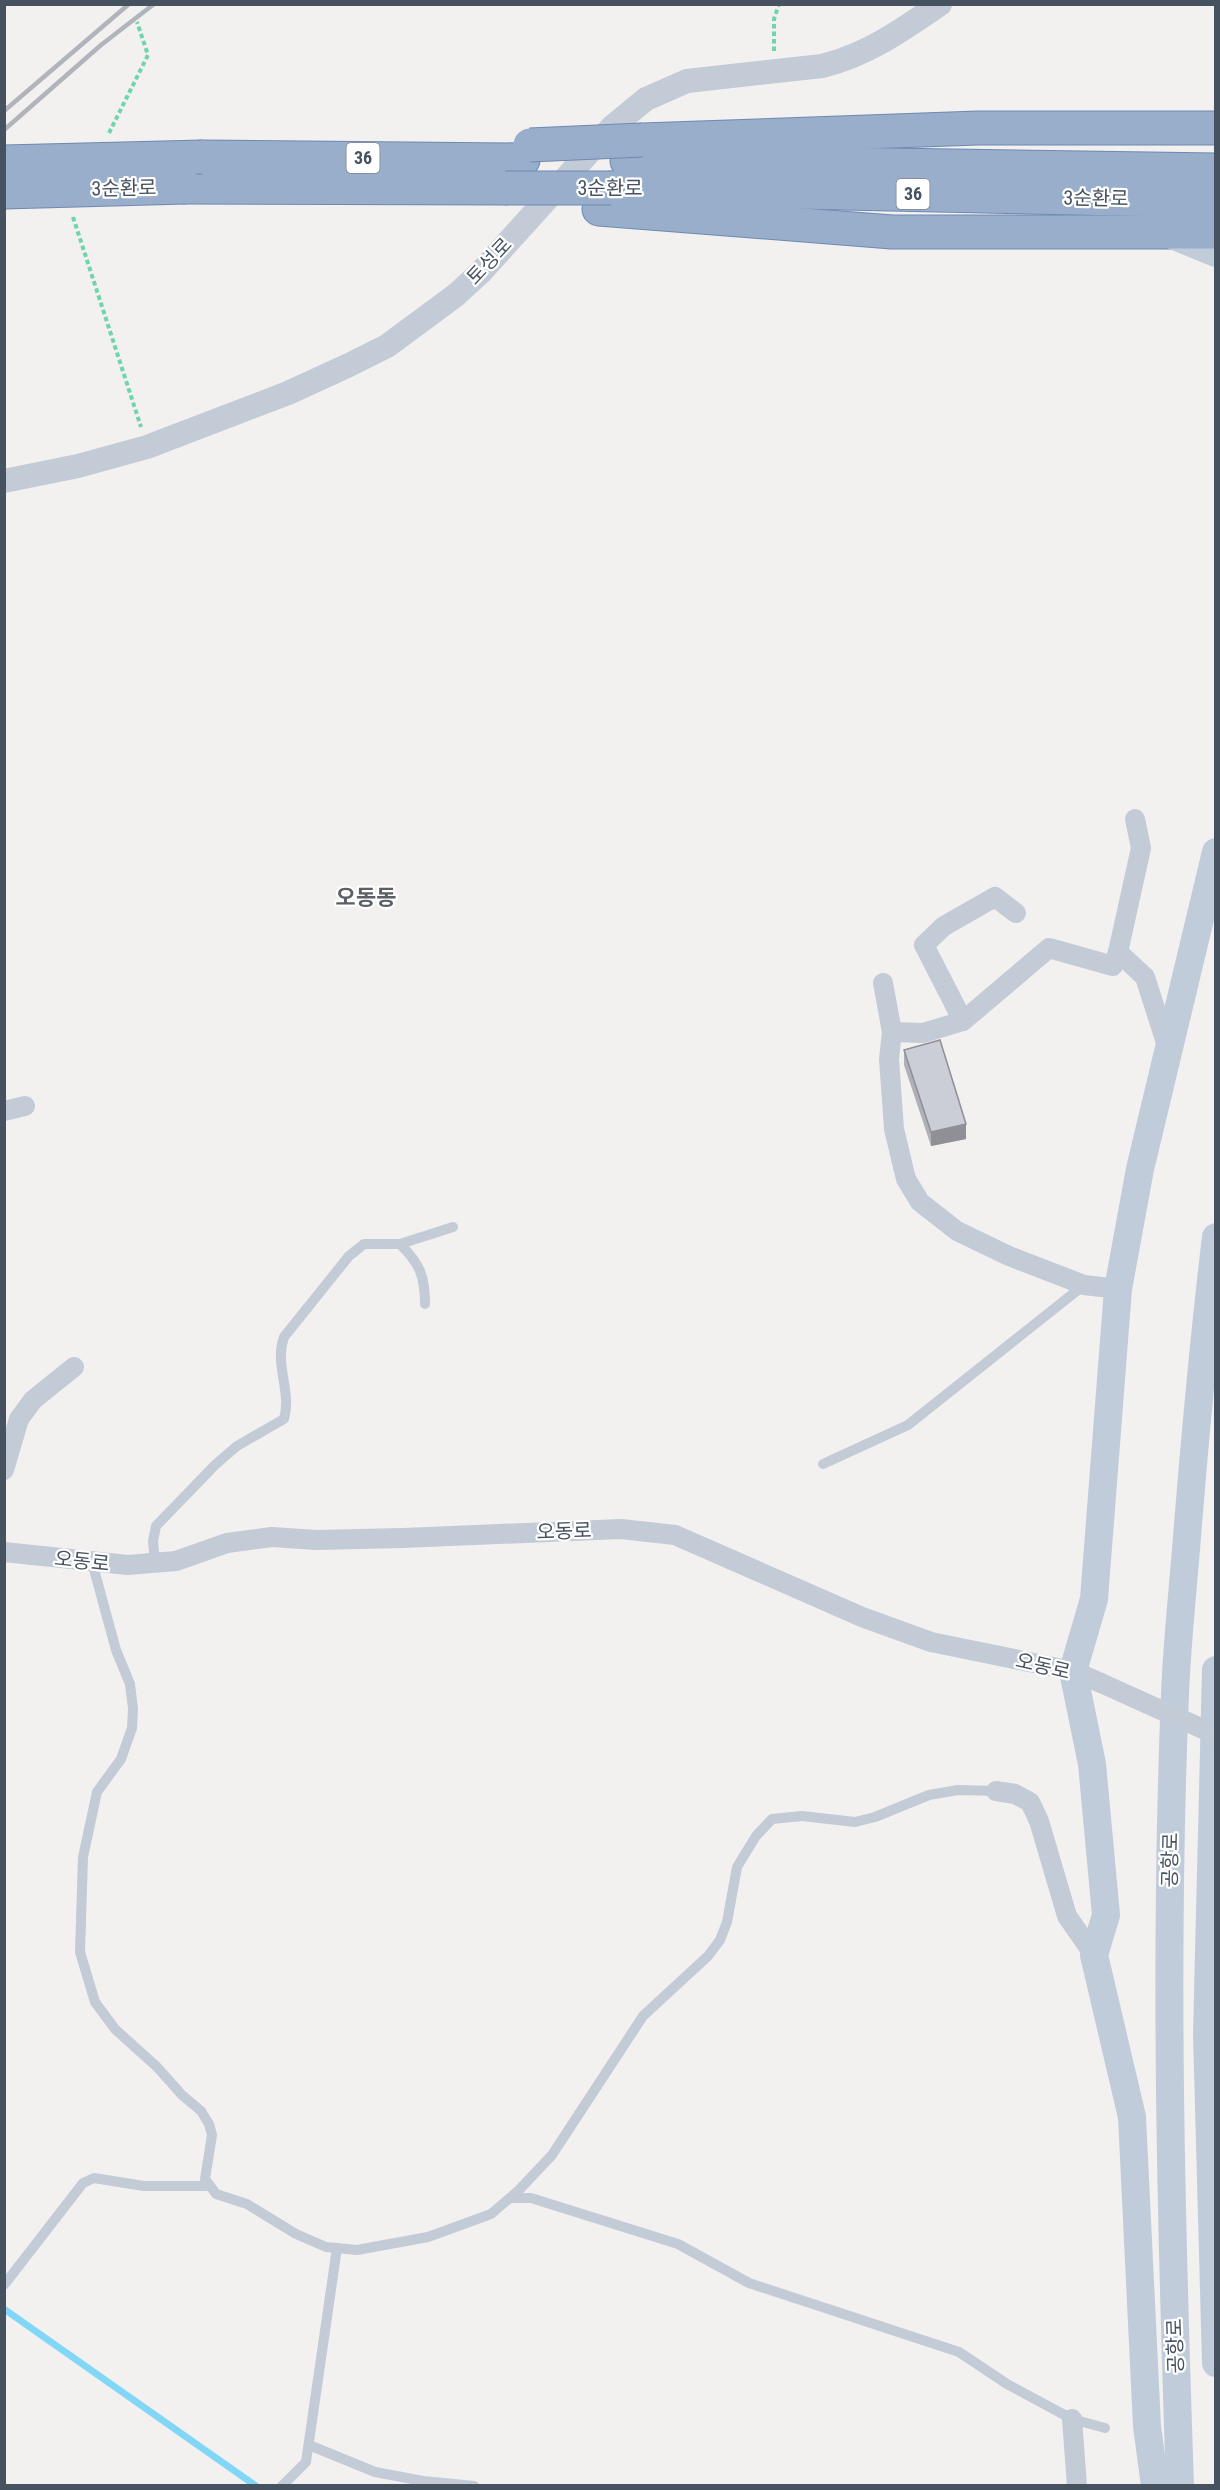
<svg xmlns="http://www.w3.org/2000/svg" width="1220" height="2490" font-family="'Roboto Condensed','Noto Sans KR',sans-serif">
<rect width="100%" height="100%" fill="#f3f0f0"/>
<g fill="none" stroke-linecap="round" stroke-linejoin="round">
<polyline stroke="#83d7f6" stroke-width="7" points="4,2309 256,2486"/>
<defs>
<g id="trunk">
<polyline points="642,140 978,128 1216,128"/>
<polyline points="202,157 523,160"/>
<polyline points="627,161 1216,170"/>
<polyline points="186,187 505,188"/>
<polyline points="611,188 1216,201"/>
<polyline points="599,209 892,232 1216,232"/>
</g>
</defs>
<use href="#trunk" stroke="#6e89b0" stroke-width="35"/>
<g stroke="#6ed6a9" stroke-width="4" stroke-dasharray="4.5 3" stroke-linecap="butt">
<polyline points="774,51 774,19 779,4"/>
<polyline points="109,133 148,55 137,22"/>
<polyline points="73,217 141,427"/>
</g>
<g stroke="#c2cbd6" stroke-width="10">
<polyline points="400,1244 453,1227"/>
<polyline points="823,1464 908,1425 1084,1285"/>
<polyline points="92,1562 116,1650 130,1684 133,1709 132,1728 121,1759 97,1792 83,1857 80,1952 95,2002 115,2029 157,2067 182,2095 201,2111 209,2124 212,2135 205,2179 216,2194 247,2204 296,2234 326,2247 357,2250 428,2237 491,2214 519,2190 552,2155 643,2016 708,1956 720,1940 727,1922 737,1867 756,1836 772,1819 802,1816 855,1822 875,1817 929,1795 958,1790 996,1791"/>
<path d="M155 1563 153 1541 156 1526 215 1465 237 1446 284 1419C292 1391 274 1365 284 1337L349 1256 364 1244H400C420 1264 425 1276 425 1304"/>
<polyline points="510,2198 531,2198 678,2244 749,2283 959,2352 1007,2384 1072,2419 1105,2428"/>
<polyline points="4,2285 83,2183 94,2178 144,2186 210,2186"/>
<polyline points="309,2445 375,2472 423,2481 474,2486"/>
<polyline points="282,2486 306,2462 337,2248"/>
</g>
<g stroke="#c2cbd6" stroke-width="20">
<polyline points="1118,952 1141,848 1135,819"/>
<polyline points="883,983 892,1032 889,1059 894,1129 906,1179 920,1202 957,1231 1009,1256 1084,1285 1118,1289"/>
<polyline points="963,1021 924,945 944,926 995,897 1016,913"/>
<polyline points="892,1032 923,1033 963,1021 1049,948 1113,966 1118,952 1145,977 1168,1049"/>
<polyline points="4,1111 25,1106"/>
<polyline points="4,1470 19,1419 33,1400 74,1367"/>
<polyline points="4,1552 128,1565 176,1561 227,1543 272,1537 316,1540 403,1538 621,1529 675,1535 862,1617 931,1642 1073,1671 1101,1683"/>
<polyline points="996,1791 1015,1794 1030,1802 1039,1821 1067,1916 1094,1955"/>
<polyline points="1072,2419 1077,2486"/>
</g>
<path stroke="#c2cbd6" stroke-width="24" d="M4 481 78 466 147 447 288 393 349 365 387 346 456 295 481 272 612 127 646 99 687 81 822 66C867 55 902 30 940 4"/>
<g stroke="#c1ccdb" stroke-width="28">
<polyline points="1172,235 1216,253"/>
<polyline points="1216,1670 1207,2034 1216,2363"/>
<polyline points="1155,2486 1147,2426 1132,2117 1094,1955 1106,1915 1092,1764 1073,1671 1094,1599 1118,1289 1140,1169 1216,852"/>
<path d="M1180 2486C1171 2222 1164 1958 1175 1694 1177 1642 1183 1589 1187 1537 1195 1437 1204 1337 1216 1237"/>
</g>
<use href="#trunk" stroke="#98aecb" stroke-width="33"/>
<g stroke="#b1b5bb" stroke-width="4.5">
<polyline points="4,111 129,4"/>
<polyline points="4,130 101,45 154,4"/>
</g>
<defs>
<g id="trunk-bridge">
<polyline points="530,145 642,140"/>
<polyline points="4,162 202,157"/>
<polyline points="505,188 611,188"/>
<polyline points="4,192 186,187"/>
</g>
</defs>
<use href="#trunk-bridge" stroke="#6e89b0" stroke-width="35" stroke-linecap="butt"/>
<polyline stroke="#c2cbd6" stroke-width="20" points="1101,1683 1216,1735"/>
<use href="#trunk-bridge" stroke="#98aecb" stroke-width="33"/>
</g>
<polygon fill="#afb1b8" points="904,1050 966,1139 931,1146 904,1065"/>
<polygon fill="#8e9096" points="966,1124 966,1139 931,1146 931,1132"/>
<polygon fill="#cbced6" stroke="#8e9096" stroke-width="1.5" points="940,1040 966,1124 931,1132 904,1050"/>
<g text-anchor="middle" stroke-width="4.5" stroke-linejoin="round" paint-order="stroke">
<g fill="#fff" stroke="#7e8690" stroke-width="1.5">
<rect x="346.5" y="143" width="33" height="30" rx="4.5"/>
<rect x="896.5" y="179" width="33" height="30" rx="4.5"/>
</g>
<g font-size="18" font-weight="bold" fill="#465260">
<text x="363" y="164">36</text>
<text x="913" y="200">36</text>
</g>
<g font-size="20" fill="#465260" stroke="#fff">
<text transform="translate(124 188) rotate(-1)" y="7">3순환로</text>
<text x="610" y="195">3순환로</text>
<text transform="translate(1096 198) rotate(1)" y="7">3순환로</text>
<text transform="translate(489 261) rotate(-47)" y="7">토성로</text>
<text transform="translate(564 1531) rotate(-2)" y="7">오동로</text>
<text transform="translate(82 1561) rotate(6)" y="7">오동로</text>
<text transform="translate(1043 1666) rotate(13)" y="7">오동로</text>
<text transform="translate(1170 1860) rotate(-89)" y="7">공항로</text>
<text transform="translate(1175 2346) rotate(-92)" y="7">공항로</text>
</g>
<g font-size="22" font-weight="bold" fill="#5c6066" stroke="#fff">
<text x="366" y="905">오동동</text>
</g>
</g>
<rect width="1220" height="2490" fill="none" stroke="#465260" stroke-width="12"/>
</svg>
